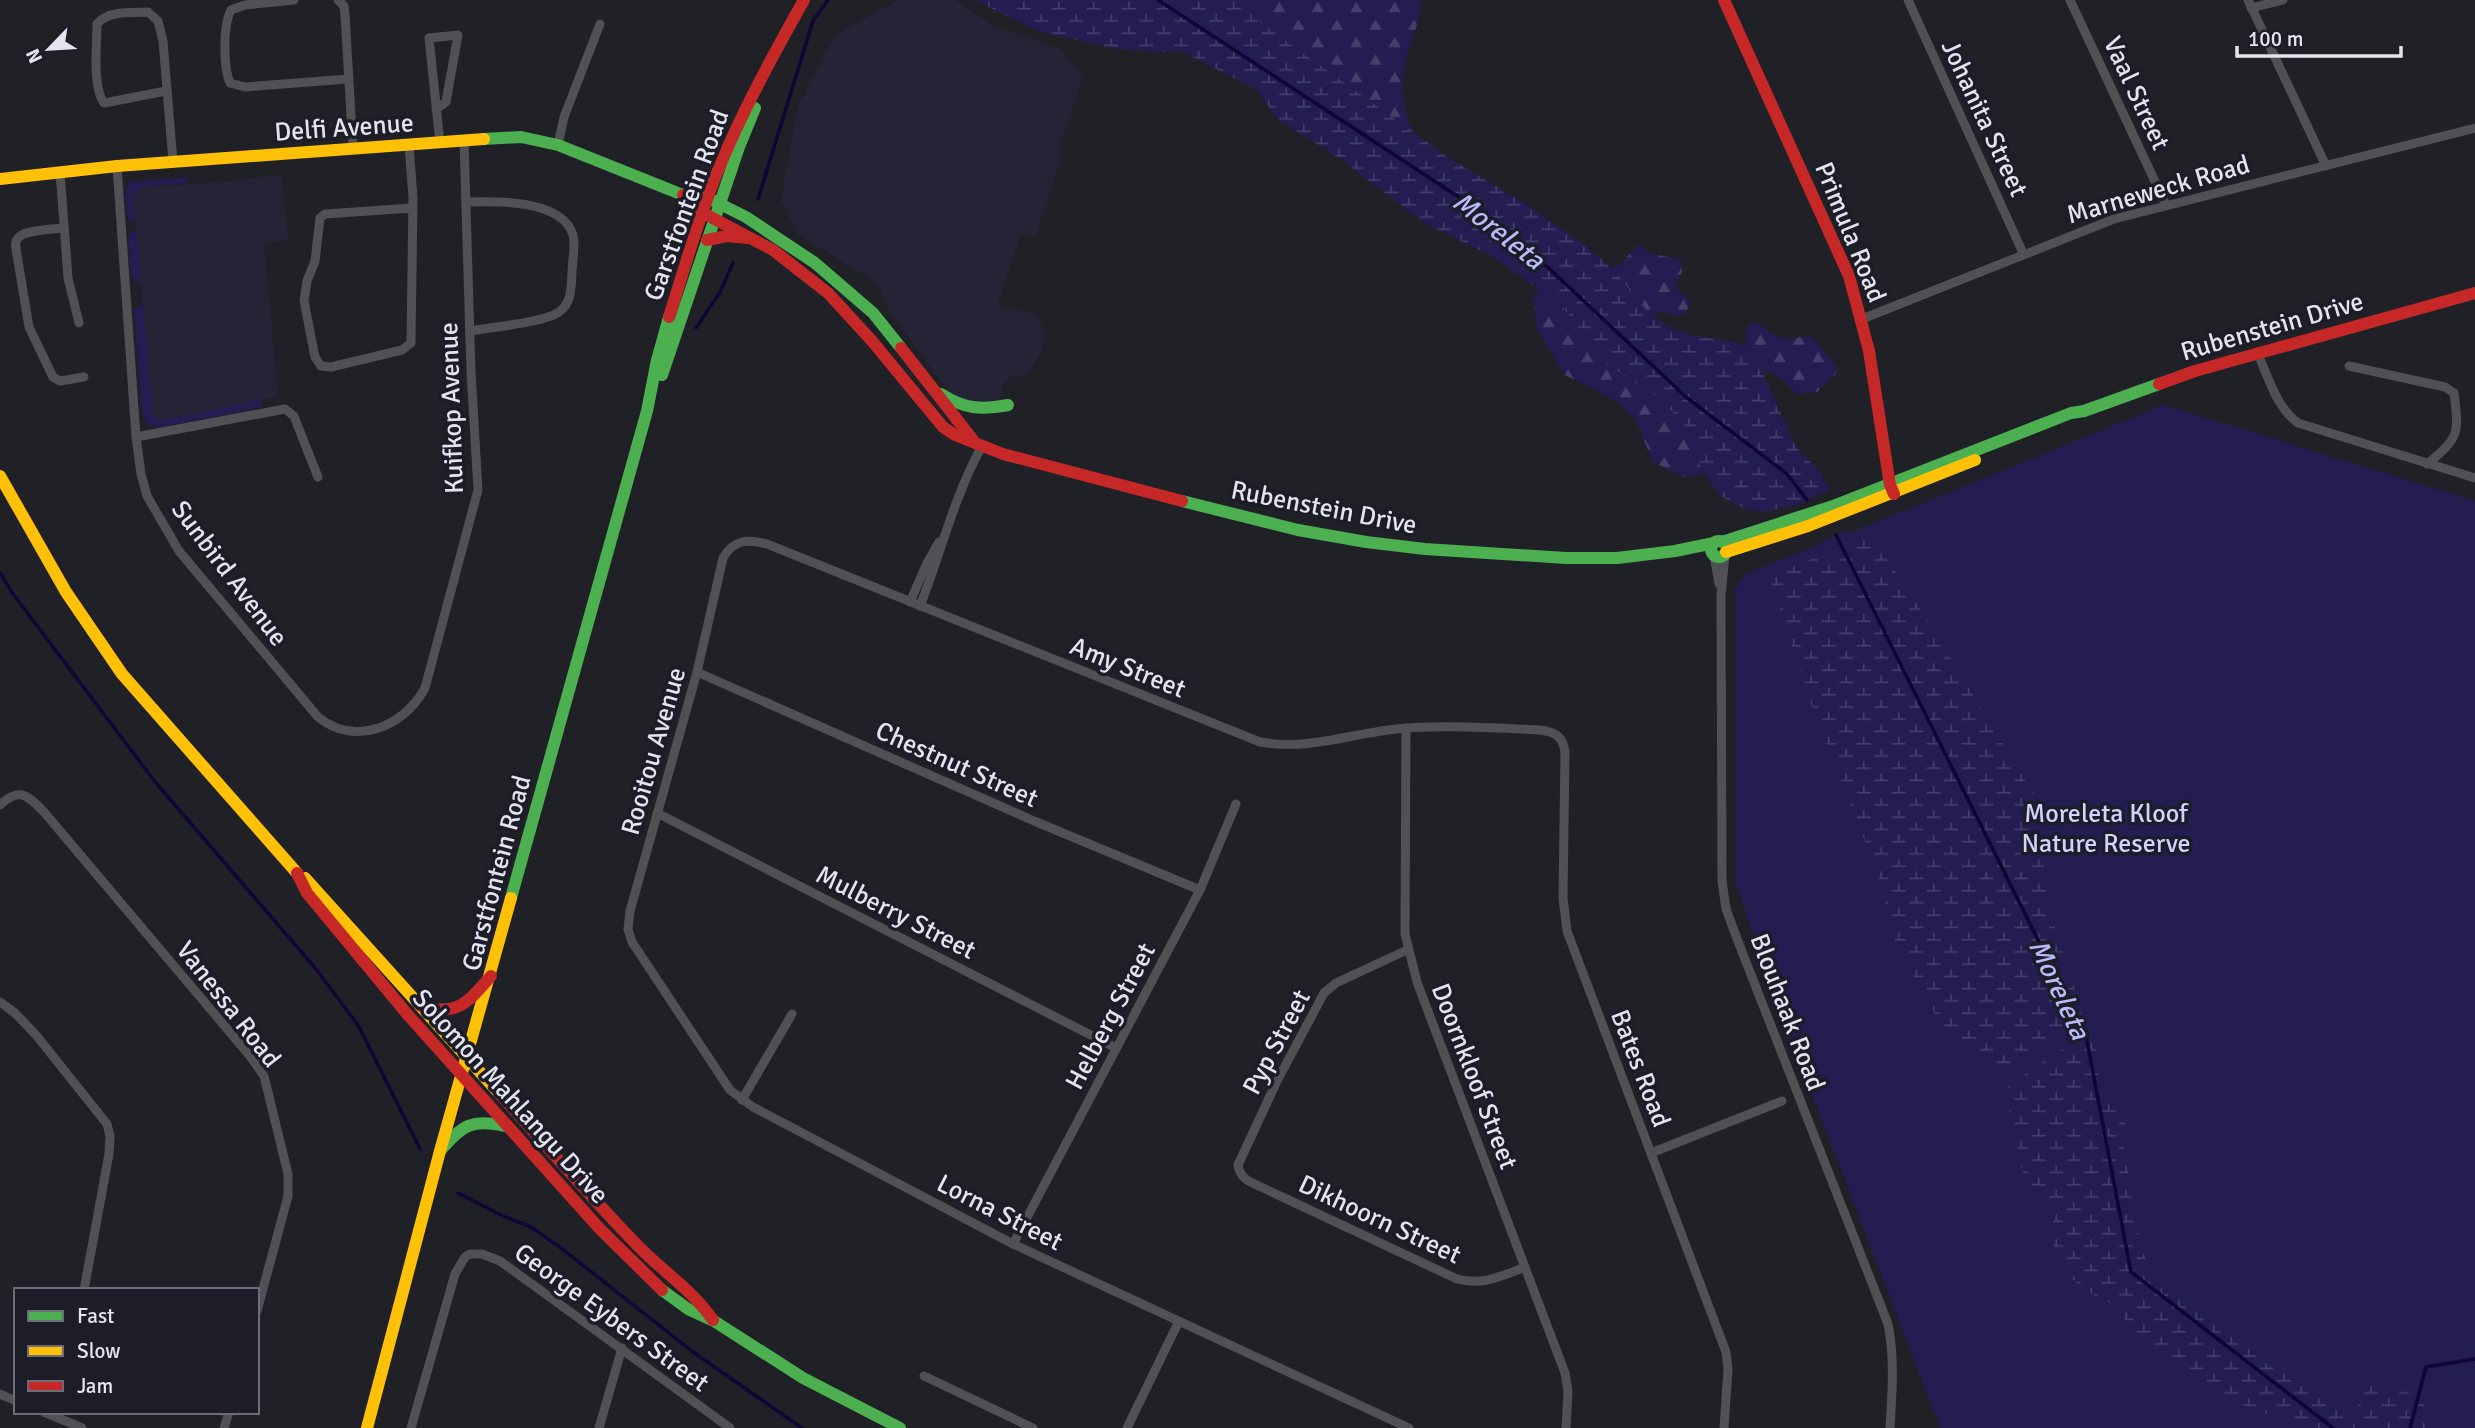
<svg xmlns="http://www.w3.org/2000/svg" width="2475" height="1428" font-family="Signika,sans-serif">
<defs>
<pattern id="forest-firs" width="22" height="20" patternUnits="userSpaceOnUse" patternTransform="scale(1.75)"><rect width="22" height="20" fill="#231d51"/><path d="M5 1l3.5 6h-7zM16 11l3.5 6h-7z" fill="#433e6a"/></pattern>
<pattern id="wetland-marsh" width="20" height="14" patternUnits="userSpaceOnUse" patternTransform="scale(1.75)"><rect width="20" height="14" fill="#231d51"/><path d="M1 5h8M5 5V1M11 12h8M15 12V8" fill="none" stroke="#433e6a"/></pattern>
</defs>
<rect width="100%" height="100%" fill="#202027"/>
<g fill="#242436">
<polygon points="899,0 955,0 994,26 1060,48 1083,76 1057,156 1061,158 1035,238 1020,235 997,306 1029,311 1038,315 1045,330 1042,350 1030,371 1021,377 1014,374 1000,387 1002,392 998,401 974,407 951,394 890,313 879,286 865,275 798,235 781,200 797,108 835,35"/>
<polygon points="282,175 288,240 264,243 278,396 162,421 153,415 133,197 143,186 201,184"/>
</g>
<g fill="#231d51">
<polygon points="187,177 189,183 143,186 133,197 136,222 128,219 125,196 128,182"/>
<polygon points="137,231 141,284 132,279 128,236 131,232"/>
<path d="M143 303 153 415 161 421 261 399 262 407 158 428C149 427 144 421 142 412L134 309Z"/>
<polygon points="2164,405 2475,501 2475,1428 1940,1428 1769,982 1735,880 1735,589 1745,574 1818,545 1840,532 1852,532"/>
</g>
<g fill="url(#forest-firs)">
<path d="M1251 0H1421C1421 26 1406 48 1403 74 1401 93 1405 116 1413 132L1260 22Z"/>
<polygon points="1638,244 1650,253 1681,260 1682,272 1675,283 1682,294 1690,300 1687,311 1680,316 1660,312 1653,316 1647,312 1612,268 1622,263"/>
<polygon points="1539,289 1562,306 1608,365 1660,399 1694,435 1700,467 1705,474 1685,477 1653,462 1635,419 1616,401 1565,375 1537,330 1533,297"/>
<path d="M1752 322C1762 324 1767 331 1777 336 1788 341 1799 337 1811 336L1837 366 1836 374 1817 392 1797 394 1778 376 1761 369 1746 346 1745 331Z"/>
</g>
<g fill="url(#wetland-marsh)">
<polygon points="974,0 1251,0 1260,22 1449,158 1521,201 1583,244 1612,268 1648,312 1670,327 1695,336 1726,340 1746,346 1761,369 1796,447 1821,473 1830,490 1800,504 1762,512 1743,508 1719,495 1700,467 1694,435 1660,399 1608,365 1562,306 1493,257 1424,223 1342,160 1277,119 1257,90 1181,51 1162,52 1117,49 1038,31"/>
<polygon points="1871,535 1925,616 2036,798 2049,909 2084,1017 2065,1037 2010,1073 2000,1075 1967,1053 1939,1021 1897,948 1877,872 1812,707 1769,576"/>
<path d="M2088 1032C2101 1049 2097 1073 2102 1093H2112C2125 1109 2129 1127 2124 1147L2141 1248 2151 1270 2199 1314 2238 1331 2244 1337 2258 1358 2268 1365 2289 1371 2312 1392 2342 1412 2357 1427C2360 1418 2357 1402 2360 1395 2374 1372 2410 1390 2423 1404 2429 1410 2432 1420 2436 1428H2301L2230 1400 2198 1381 2175 1371 2141 1344 2116 1306 2082 1289 2061 1266 2049 1233 2056 1213 2033 1194 2022 1170 2006 1095 2009 1085Z"/>
</g>
<g fill="none" stroke-linecap="round" stroke-linejoin="round">
<g stroke="#100535" stroke-width="3.5">
<polyline points="1158,0 1506,228 1686,397 1787,474 1807,500"/>
<polyline points="758,199 813,21 828,0"/>
<polyline points="696,328 720,292 733,263"/>
<polyline points="1836,535 2086,1036 2131,1272 2333,1428"/>
<polyline points="0,573 13,594 156,783 316,969 358,1025 420,1149"/>
<polyline points="458,1193 503,1216 531,1227 561,1248 693,1352 802,1428"/>
<polyline points="2410,1428 2426,1367 2475,1359"/>
</g>
<g stroke="#505154" stroke-width="9">
<path d="M294 0 245 5 231 10C223 25 223 67 230 83L245 87 348 79"/>
<polyline points="338,0 344,6 345,15 353,149"/>
<polyline points="1908,0 2023,253"/>
<polyline points="2070,0 2166,205"/>
<polyline points="2248,0 2326,166"/>
<polyline points="2251,8 2283,0"/>
<path d="M166 91 104 103C92 86 97 45 97 24 108 10 132 13 148 12L158 21 163 41 173 162"/>
<polyline points="436,109 446,102 458,35 429,38 440,143"/>
<polyline points="409,145 413,198 411,343 402,350 331,367 321,366 315,357 304,301 307,281 315,261 320,218 325,214 412,208"/>
<polyline points="558,145 564,117 600,24"/>
<path d="M117 166 136 437 141 474 147 496 179 551 318 717C355 747 404 727 425 688L478 490 471 372 464 141"/>
<polyline points="60,172 68,278 79,323"/>
<path d="M466 202C495 201 562 199 573 235 576 246 572 261 572 273 571 287 572 303 559 312 543 323 491 327 470 331"/>
<path d="M64 228C54 229 24 230 18 238 14 243 16 250 17 255L29 327 53 377 60 381 84 377"/>
<polyline points="1862,319 2114,219 2475,128"/>
<path d="M2257 352C2268 376 2276 407 2298 423L2475 478"/>
<path d="M2349 366 2445 387 2454 393C2459 434 2460 437 2427 464"/>
<polyline points="136,437 285,409 294,416 297,424 318,477"/>
<path d="M1725 554 1721 596 1722 881 1726 909 1739 944 1888 1324C1895 1359 1892 1393 1890 1428"/>
<polyline points="1714,555 1719,584"/>
<polyline points="910,602 927,563 939,542"/>
<path d="M920 606C941 553 954 496 982 446"/>
<polyline points="697,672 1034,821 1200,890"/>
<polyline points="1406,728 1405,934 1417,982 1565,1373 1568,1391 1566,1428"/>
<path d="M0 805C20 786 28 796 44 812L250 1056 264 1076 288 1174V1196L257 1311"/>
<polyline points="657,813 1116,1048"/>
<path d="M1407 950 1336 983 1324 993 1277 1081 1238 1165C1240 1178 1248 1181 1259 1186L1457 1279C1482 1286 1502 1276 1525 1267"/>
<polyline points="0,1002 15,1013 36,1035 107,1124 110,1136 109,1154 84,1290"/>
<polyline points="742,1100 792,1014"/>
<polyline points="1651,1153 1782,1101"/>
<polyline points="1013,1244 1200,890 1236,804"/>
<polyline points="924,1376 1033,1428"/>
<polyline points="0,1394 16,1401"/>
<polyline points="44,1412 82,1428"/>
<polyline points="224,1428 229,1412"/>
<polyline points="411,1428 455,1274 465,1257 470,1254 482,1254 500,1261 730,1428"/>
<polyline points="599,1428 622,1348"/>
<polyline points="1127,1428 1179,1321"/>
<path d="M1409 1428 1013 1244 753 1107 730 1090 632 942 628 929 630 911 697 672 723 558C734 539 748 539 767 544L1260 742C1305 750 1344 736 1388 730 1434 724 1493 728 1540 730 1555 732 1563 736 1565 752L1563 898 1567 931 1726 1352 1728 1369 1724 1428"/>
</g>
<g stroke="#4caf50" stroke-width="12">
<polyline points="484,139 521,137 558,145 683,195 708,198 746,217 815,263 873,313 901,348"/>
<polyline points="662,375 739,147 755,108"/>
<path d="M941 394C964 409 981 410 1008 405"/>
<polyline points="1182,501 1298,530 1366,542 1425,549 1566,558 1617,558 1675,551 1714,543"/>
<circle cx="1719" cy="549" r="8"/>
<polyline points="1722,542 1833,506 2071,413 2084,411 2159,384"/>
<polyline points="511,898 647,411 657,360 669,317"/>
<path d="M440 1151C461 1126 472 1118 505 1126"/>
<polyline points="662,1290 688,1309 714,1321 803,1378 900,1428"/>
</g>
<g stroke="#ffc107" stroke-width="12">
<polyline points="0,179 117,166 484,139"/>
<polyline points="0,476 66,592 122,674 297,873"/>
<polyline points="1726,552 1808,526 1975,460"/>
<polyline points="305,878 498,1092"/>
<polyline points="367,1428 440,1151 511,898"/>
</g>
<g stroke="#c62828" stroke-width="12">
<polyline points="1724,0 1849,276 1869,351 1890,485 1894,494"/>
<polyline points="683,195 703,213 773,250 828,293 872,341 943,427 955,435 1003,454 1182,501"/>
<polyline points="707,240 727,236 747,238"/>
<path d="M669 317C685 267 699 216 719 168 743 110 773 55 804 0"/>
<polyline points="901,348 973,440"/>
<polyline points="2159,384 2195,371 2475,293"/>
<polyline points="297,873 307,893 408,1015 600,1229 662,1290"/>
<path d="M421 1006C458 1017 468 1002 491 976"/>
<path d="M498 1092C545 1144 591 1198 640 1248 666 1274 692 1290 713 1320"/>
</g>
</g>
<g text-anchor="middle" stroke-width="7" stroke-linejoin="round" paint-order="stroke">
<g font-size="26" fill="#e3e4ed" stroke="#1d1d2a">
<text transform="translate(2137 93) rotate(65)" y="9">Vaal Street</text>
<text transform="translate(1985 118) rotate(65)" y="9">Johanita Street</text>
<text transform="translate(344 127) rotate(-4)" y="9">Delfi Avenue</text>
<text transform="translate(2158 189) rotate(-16)" y="9">Marneweck Road</text>
<text transform="translate(686 205) rotate(-70)" y="9">Garstfontein Road</text>
<text transform="translate(1851 232) rotate(68)" y="9">Primula Road</text>
<text transform="translate(2272 326) rotate(-16)" y="9">Rubenstein Drive</text>
<text transform="translate(451 408) rotate(-92)" y="9">Kuifkop Avenue</text>
<text transform="translate(1324 507) rotate(11)" y="9">Rubenstein Drive</text>
<text transform="translate(230 573) rotate(53)" y="9">Sunbird Avenue</text>
<text transform="translate(1128 667) rotate(22)" y="9">Amy Street</text>
<text transform="translate(653 751) rotate(-74)" y="9">Rooitou Avenue</text>
<text transform="translate(957 764) rotate(24)" y="9">Chestnut Street</text>
<text transform="translate(496 873) rotate(-75)" y="9">Garstfontein Road</text>
<text transform="translate(896 912) rotate(27)" y="9">Mulberry Street</text>
<text transform="translate(229 1004) rotate(52)" y="9">Vanessa Road</text>
<text transform="translate(1788 1012) rotate(69)" y="9">Blouhaak Road</text>
<text transform="translate(1110 1016) rotate(-62)" y="9">Helberg Street</text>
<text transform="translate(1276 1042) rotate(-62)" y="9">Pyp Street</text>
<text transform="translate(1641 1068) rotate(69)" y="9">Bates Road</text>
<text transform="translate(1475 1076) rotate(69)" y="9">Doornkloof Street</text>
<text transform="translate(511 1096) rotate(48)" y="9">Solomon Mahlangu Drive</text>
<text transform="translate(1000 1212) rotate(27)" y="9">Lorna Street</text>
<text transform="translate(1380 1219) rotate(25)" y="9">Dikhoorn Street</text>
<text transform="translate(612 1317) rotate(36)" y="9">George Eybers Street</text>
</g>
<g font-size="26" fill="#d1d3fe" stroke="#1d1d2a">
<text x="2106" y="822">Moreleta Kloof<tspan x="2106" dy="30">Nature Reserve</tspan></text>
</g>
<g font-size="28" font-style="italic" fill="#b8baf9" stroke="#1d1d2a">
<text transform="translate(1499 230) rotate(38)" y="10">Moreleta</text>
<text transform="translate(2060 989) rotate(65)" y="10">Moreleta</text>
</g>
</g>
<rect x="14" y="1288" width="245" height="126" fill="#1d1d2a" stroke="#6c6d78" stroke-width="2"/>
<rect x="28" y="1311" width="35" height="10" fill="#4caf50" stroke="#6c6d78" stroke-width="2"/>
<text x="77" y="1323" font-size="21" fill="#e3e4ed">Fast</text>
<rect x="28" y="1346" width="35" height="10" fill="#ffc107" stroke="#6c6d78" stroke-width="2"/>
<text x="77" y="1358" font-size="21" fill="#e3e4ed">Slow</text>
<rect x="28" y="1381" width="35" height="10" fill="#c62828" stroke="#6c6d78" stroke-width="2"/>
<text x="77" y="1393" font-size="21" fill="#e3e4ed">Jam</text>
<g transform="translate(49 49) rotate(245)" stroke="#1d1d2a" stroke-width="5" paint-order="stroke">
<path d="M0-5L12 26L0 18L-12 26Z" fill="#e3e4ed"/>
<text y="-10" font-size="19" font-weight="bold" text-anchor="middle" fill="#e3e4ed">N</text>
</g>
<path d="M2237 46v10h164v-10" fill="none" stroke="#e3e4ed" stroke-width="3.5"/>
<text x="2248" y="46" font-size="21" fill="#e3e4ed" stroke="#1d1d2a" stroke-width="5" paint-order="stroke">100 m</text>
</svg>
